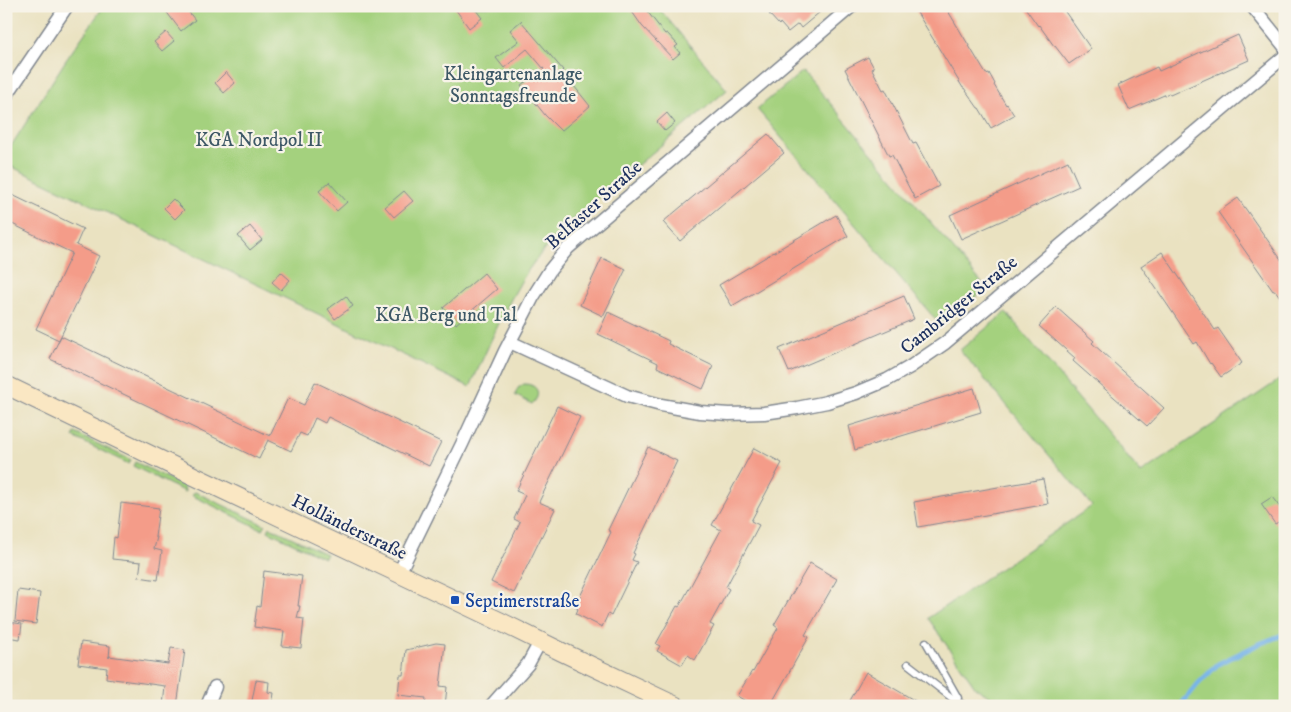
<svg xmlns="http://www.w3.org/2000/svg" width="1291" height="712" font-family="'IM FELL DW Pica',serif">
<rect width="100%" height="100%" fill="#f7f3e8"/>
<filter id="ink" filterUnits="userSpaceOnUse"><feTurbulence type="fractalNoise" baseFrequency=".02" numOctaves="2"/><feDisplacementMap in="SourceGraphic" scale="10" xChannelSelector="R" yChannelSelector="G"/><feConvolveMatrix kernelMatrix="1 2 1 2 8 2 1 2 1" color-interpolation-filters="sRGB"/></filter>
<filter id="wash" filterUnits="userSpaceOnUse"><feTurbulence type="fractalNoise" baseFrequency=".0096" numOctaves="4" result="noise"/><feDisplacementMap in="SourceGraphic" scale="20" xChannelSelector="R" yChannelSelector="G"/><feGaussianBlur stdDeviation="1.12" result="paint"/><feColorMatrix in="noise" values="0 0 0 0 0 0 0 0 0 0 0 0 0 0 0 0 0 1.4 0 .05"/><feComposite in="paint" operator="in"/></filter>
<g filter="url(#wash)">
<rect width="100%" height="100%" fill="#eae2c1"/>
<g fill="#a4d17e" stroke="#60806e">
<path d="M104 6H657L727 90 576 217C558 233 543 250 529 269 505 305 488 348 470 387L6 164V155L11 146 66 60Z"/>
<polygon points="803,71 986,288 941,326 757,109"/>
<polygon points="1006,312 1141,473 1285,376 1285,706 1005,706 976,688 928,618 1092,506 960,350"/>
<path d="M524 384C538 384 542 395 532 404L515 395 518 388Z"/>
<polygon points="75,433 131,460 129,464 73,437"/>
<polygon points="135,462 184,486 185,492 133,466"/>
<polygon points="195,492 265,525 263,530 191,495"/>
<polygon points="270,527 326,554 324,558 268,531"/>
</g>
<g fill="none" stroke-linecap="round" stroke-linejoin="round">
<polyline stroke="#77b4ea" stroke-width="5" points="1180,706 1198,684 1218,664 1259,644 1285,634"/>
</g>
<g id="blocks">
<g fill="#f49c89">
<polygon points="162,6 184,6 195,20 181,31"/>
<polygon points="453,6 473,6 482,18 469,28"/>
<polygon points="628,6 643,6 665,34 667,33 678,45 675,47 680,53 673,59 642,26"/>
<polygon points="765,6 827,6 801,28 798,24 788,32 780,23 779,25 769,14 770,13"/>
<polygon points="913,6 945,6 986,74 989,73 995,84 994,85 1006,105 1007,104 1014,115 991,128 979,108 978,108 964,88 963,88"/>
<polygon points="1024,6 1061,6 1091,49 1069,64 1055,46 1054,46 1039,25 1038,26"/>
<polygon points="521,21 563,70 562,71 590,106 561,131 545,115 521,85 544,69 527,49 504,68 496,58 519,41 510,30"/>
<polygon points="166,32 174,41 162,51 154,42"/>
<polygon points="1238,35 1249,60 1170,95 1169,93 1129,110 1118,85 1157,67 1159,71"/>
<polygon points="868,57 874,68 872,69 883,90 885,89 913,144 916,143 939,186 915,199 892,155 889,156 845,69"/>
<polygon points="226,72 235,83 224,93 215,83"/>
<polygon points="667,113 675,123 665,131 657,122"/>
<polygon points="768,134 784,153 680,241 663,222"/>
<polygon points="1068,161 1079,186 961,239 950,215"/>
<polygon points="329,182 347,202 337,211 319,191"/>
<polygon points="404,191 413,201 394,217 385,207"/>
<polygon points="6,192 83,229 76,245 99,256 59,340 36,329 72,253 6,221"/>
<polygon points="1238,198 1285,265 1285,304 1275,290 1273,291 1218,212"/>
<polygon points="173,199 184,210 175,219 164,208"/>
<polygon points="836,215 848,236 732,306 719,285"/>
<polygon points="250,226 262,240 250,250 238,236"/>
<polygon points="1162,252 1215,330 1218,328 1242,363 1221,377 1211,363 1210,364 1197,342 1194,344 1141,266"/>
<polygon points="602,258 626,269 603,316 580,305"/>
<polygon points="281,272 290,280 281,290 272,282"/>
<polygon points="484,273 497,289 456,324 443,308"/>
<polygon points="346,296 353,306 335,319 328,309"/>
<polygon points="904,296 914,319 789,372 779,349"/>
<polygon points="1056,307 1094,341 1092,343 1164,408 1147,426 1073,361 1075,358 1039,326"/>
<polygon points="608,312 669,341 668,344 713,366 703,389 657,367 658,363 598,334"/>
<polygon points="61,336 270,436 288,398 304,405 315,382 441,442 429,466 328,417 325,423 315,418 307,436 300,433 291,451 268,440 259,459 50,359"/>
<polygon points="974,388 981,412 855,450 849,426"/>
<polygon points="557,406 580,417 539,502 555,509 514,593 491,582 520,522 514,519 525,495 516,491"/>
<polygon points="648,447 677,461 633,553 635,554 632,560 637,562 611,616 608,614 602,627 576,614 578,609 575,607 611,532 608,530"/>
<polygon points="754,448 782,463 751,521 759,525 726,587 729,589 710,624 714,626 695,660 688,655 682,665 657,651 660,646 656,644 677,606 679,607 721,530 712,525"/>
<polygon points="1043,479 1048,504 918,527 914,502"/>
<polygon points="1272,497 1285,514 1285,518 1275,524 1261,504"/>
<polygon points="121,503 159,508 155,537 157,537 154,549 162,551 158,580 139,577 141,562 112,559 114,537 117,538"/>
<polygon points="810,563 837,579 805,635 809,637 770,706 754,706 737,696 752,671 753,672 778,628 774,625"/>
<polygon points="264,571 302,576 298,606 300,606 297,618 304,619 301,648 282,646 284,631 254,627 257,606 260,607"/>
<polygon points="18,590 40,593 36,624 15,621"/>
<polygon points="9,622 22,624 20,639 6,637"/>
<polygon points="81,642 110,646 109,658 109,656 168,664 171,648 185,650 177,706 163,706 165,686 106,678 107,668 78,664"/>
<polygon points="436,643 445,644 440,686 447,687 445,706 425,706 426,698 398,695 400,675 403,675 406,650"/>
<polygon points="866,672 924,706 847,706"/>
<polygon points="256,680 269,682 268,692 274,693 272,706 251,706"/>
</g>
</g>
</g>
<g filter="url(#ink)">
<use href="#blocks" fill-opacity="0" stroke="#828890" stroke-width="1"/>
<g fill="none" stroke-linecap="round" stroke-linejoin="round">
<defs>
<g id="lane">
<polyline points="926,642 958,698 953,706"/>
<polyline points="908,664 956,701 965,706"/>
</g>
<g id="street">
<polyline points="1252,6 1285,47"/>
<polyline points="6,96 67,6"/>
<polyline points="510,342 627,396 661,405 700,412 729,414 764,413 797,408 827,402 856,393 887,380 910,367 945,343 1285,56"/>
<polyline points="399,573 462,444 505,351 533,297 550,270 568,248 852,6"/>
<polyline points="207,706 215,687"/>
<polyline points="491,706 528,664 540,642"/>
</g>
<polyline id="secondary" points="6,385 196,477 499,621 562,652 676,706"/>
</defs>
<use href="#lane" stroke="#828890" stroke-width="9"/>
<use href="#street" stroke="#828890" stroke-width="15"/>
<use href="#secondary" stroke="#828890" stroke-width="20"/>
<use href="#lane" stroke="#fff" stroke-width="6"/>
<use href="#street" stroke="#fff" stroke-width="12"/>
<use href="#secondary" stroke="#fae7c3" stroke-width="18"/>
</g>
</g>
<rect fill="#1a4fb4" stroke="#f7f3e8" stroke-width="2" x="450" y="595" width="10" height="10" rx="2.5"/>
<g text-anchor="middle" stroke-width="4.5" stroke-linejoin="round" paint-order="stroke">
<g font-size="19" fill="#3d5866" stroke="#f7f3e8">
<text x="513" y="80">Kleingartenanlage<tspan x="513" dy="22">Sonntagsfreunde</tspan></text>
<text x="259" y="146">KGA Nordpol II</text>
<text x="446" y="321">KGA Berg und Tal</text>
</g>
<g font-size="19" fill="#1b2f5e" stroke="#f7f3e8">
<text transform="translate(593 204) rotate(-42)" y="7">Belfaster Straße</text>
<text transform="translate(958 304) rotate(-39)" y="7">Cambridger Straße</text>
<text transform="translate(350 526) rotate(26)" y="7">Holländerstraße</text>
</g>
<g font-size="19" fill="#164399" stroke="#f7f3e8" text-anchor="start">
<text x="465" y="607">Septimerstraße</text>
</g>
</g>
<rect width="1291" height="712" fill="none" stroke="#f7f3e8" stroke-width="25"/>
</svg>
